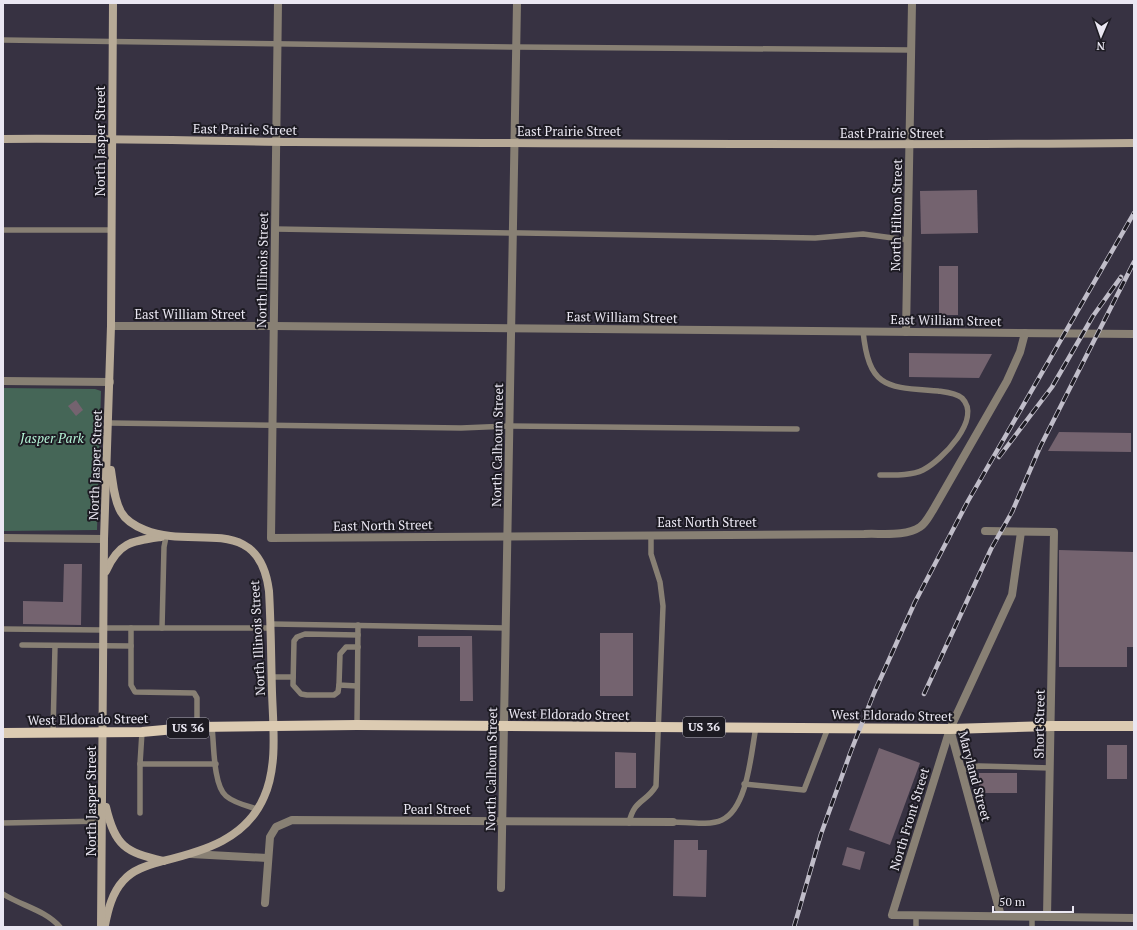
<svg xmlns="http://www.w3.org/2000/svg" width="1137" height="930" font-family="'PT Serif',serif">
<rect width="100%" height="100%" fill="#373242"/>
<polygon fill="#456657" points="3,388 95,389 101,391 97,530 3,531"/>
<g fill="#74636f">
<polygon points="977,190 978,233 921,234 920,191"/>
<rect x="939" y="266" width="19" height="49"/>
<polygon points="909,353 992,354 979,378 909,377"/>
<polygon points="76,400 83,410 76,416 68,406"/>
<polygon points="1059,432 1131,433 1131,452 1048,451"/>
<polygon points="1059,550 1134,552 1134,647 1127,647 1127,667 1059,667"/>
<polygon points="64,564 82,564 81,625 23,624 23,601 63,602"/>
<rect x="600" y="633" width="33" height="63"/>
<polygon points="418,636 472,636 473,701 460,701 460,647 418,647"/>
<rect x="1107" y="745" width="20" height="34"/>
<polygon points="879,748 920,763 890,845 849,830"/>
<polygon points="615,752 636,753 636,788 615,788"/>
<rect x="979" y="773" width="38" height="20"/>
<polygon points="674,840 698,840 698,850 707,850 706,897 673,896"/>
<polygon points="847,847 865,852 860,870 842,865"/>
</g>
<g fill="none" stroke-linecap="round" stroke-linejoin="round">
<g stroke="#888074" stroke-width="5.5">
<polyline points="3,40 516,47 911,50"/>
<polyline points="275,229 758,237 815,238 863,234 908,240"/>
<polyline points="3,230 111,230"/>
<path d="M863 331C869 390 888 387 938 391 945 392 956 393 962 398 983 419 941 461 923 470 911 476 893 475 880 475"/>
<polyline points="109,423 461,428 509,426 797,429"/>
<polyline points="271,624 506,628"/>
<polyline points="104,628 271,628"/>
<polyline points="131,628 131,685 135,692 194,693 197,698 197,727"/>
<polyline points="162,628 164,547 166,537"/>
<polyline points="3,629 103,630"/>
<polyline points="22,645 131,646"/>
<polyline points="272,677 293,677"/>
<polyline points="339,685 338,692 334,695 307,695 301,694 293,685 294,641 297,637 305,634 358,635"/>
<polyline points="357,686 339,685 340,654 346,647 358,647"/>
<polyline points="357,725 358,625"/>
<path d="M212 727C214 743 213 785 226 796 234 803 247 806 257 809"/>
<polyline points="142,732 140,764 216,764"/>
<polyline points="53,733 55,646"/>
<polyline points="140,764 140,813"/>
<polyline points="961,770 979,766 1050,768"/>
<polyline points="744,784 804,790 828,728"/>
<path d="M673 822C687 822 709 826 722 820 748 808 751 752 756 727"/>
<polyline points="3,823 103,821"/>
<path d="M629 823C634 799 646 803 656 786L663 606 660 582 651 554V535"/>
<path d="M3 894C22 906 45 910 60 927"/>
<polyline points="916,916 916,927"/>
<polyline points="1032,927 1032,917"/>
</g>
<g stroke="#888074" stroke-width="8">
<path d="M278 3 271 538 864 534C881 533 905 537 920 527 926 523 929 516 933 510L1007 381 1020 352 1025 333"/>
<polyline points="111,326 274,326 1134,334"/>
<polyline points="906,332 912,3"/>
<polyline points="3,381 110,382"/>
<polyline points="985,531 1054,532 1047,917"/>
<polyline points="3,538 104,539"/>
<polyline points="950,729 892,915 1134,918"/>
<polyline points="191,854 267,858"/>
<polyline points="501,888 517,3"/>
<polyline points="265,903 270,837 276,827 292,820 673,822"/>
<polyline points="1001,916 950,729 1012,595 1021,532"/>
</g>
<g stroke="#b7aa97" stroke-width="8">
<path d="M3 139C100 138 196 141 293 142 573 143 854 146 1134 143"/>
<path d="M106 571C119 542 132 541 161 537"/>
<path d="M106 807C115 846 125 852 163 861"/>
<path d="M105 925C108 910 112 893 123 881 133 869 149 865 163 861 204 851 246 839 264 797 278 766 273 725 272 692 271 658 271 625 269 591 259 512 194 550 145 530 135 526 126 521 121 512 114 500 113 483 111 470"/>
<polyline points="101,927 104,539 111,326 113,3"/>
</g>
<polyline stroke="#dccbb2" stroke-width="10" points="3,733 142,732 197,727 357,725 950,729 1051,726 1134,726"/>
<defs>
<g id="rail">
<polyline points="999,457 1052,387 1093,316 1121,277"/>
<polyline points="924,694 991,549 1012,512 1040,447 1134,262"/>
<polyline points="794,927 821,834 851,751 874,693 915,602 968,501 1134,213"/>
</g>
</defs>
<use href="#rail" stroke="#c0bdc9" stroke-width="4.5"/>
<use href="#rail" stroke="#1d1b23" stroke-width="3" stroke-dasharray="9" stroke-linecap="butt"/>
</g>
<g text-anchor="middle" stroke-width="4" stroke-linejoin="round" paint-order="stroke">
<g fill="#1d1b23" stroke="#acaab4" stroke-width="1">
<rect x="683" y="717" width="42" height="20" rx="3"/>
<rect x="167" y="718" width="42" height="20" rx="3"/>
</g>
<g font-size="12" font-weight="bold" fill="#eae7f2">
<text x="704" y="731">US 36</text>
<text x="188" y="732">US 36</text>
</g>
<g font-size="13" fill="#eae7f2" stroke="#1d1b23">
<text transform="translate(245 129) rotate(1)" y="5">East Prairie Street</text>
<text x="569" y="136">East Prairie Street</text>
<text x="892" y="138">East Prairie Street</text>
<text transform="translate(100 141) rotate(-90)" y="5">North Jasper Street</text>
<text transform="translate(896 215) rotate(-89)" y="5">North Hilton Street</text>
<text transform="translate(262 270) rotate(-89)" y="5">North Illinois Street</text>
<text x="190" y="319">East William Street</text>
<text transform="translate(622 317) rotate(1)" y="5">East William Street</text>
<text transform="translate(946 320) rotate(1)" y="5">East William Street</text>
<text transform="translate(497 445) rotate(-89)" y="5">North Calhoun Street</text>
<text transform="translate(95 465) rotate(-88)" y="5">North Jasper Street</text>
<text x="707" y="527">East North Street</text>
<text transform="translate(383 525) rotate(-1)" y="5">East North Street</text>
<text transform="translate(257 638) rotate(-93)" y="5">North Illinois Street</text>
<text transform="translate(569 714) rotate(1)" y="5">West Eldorado Street</text>
<text transform="translate(892 715) rotate(1)" y="5">West Eldorado Street</text>
<text transform="translate(88 719) rotate(-1)" y="5">West Eldorado Street</text>
<text transform="translate(1039 724) rotate(-89)" y="5">Short Street</text>
<text transform="translate(491 769) rotate(-89)" y="5">North Calhoun Street</text>
<text transform="translate(975 776) rotate(75)" y="5">Maryland Street</text>
<text transform="translate(91 801) rotate(-90)" y="5">North Jasper Street</text>
<text x="437" y="814">Pearl Street</text>
<text transform="translate(909 819) rotate(-73)" y="5">North Front Street</text>
</g>
<g font-size="13" font-style="italic" fill="#b4f3d6" stroke="#1d1b23">
<text x="52" y="443">Jasper Park</text>
</g>
</g>
<rect width="1137" height="930" fill="none" stroke="#eae7f2" stroke-width="8"/>
<g transform="translate(1101 36) rotate(182)" stroke="#1d1b23" stroke-width="3" paint-order="stroke">
<path d="M0-3L7 15L0 10L-7 15Z" fill="#eae7f2"/>
<text y="-6" font-size="11" font-weight="bold" text-anchor="middle" fill="#eae7f2">N</text>
</g>
<path d="M993 906v6h80v-6" fill="none" stroke="#eae7f2" stroke-width="2"/>
<text x="999" y="906" font-size="12" fill="#eae7f2" stroke="#1d1b23" stroke-width="3" paint-order="stroke">50 m</text>
</svg>
